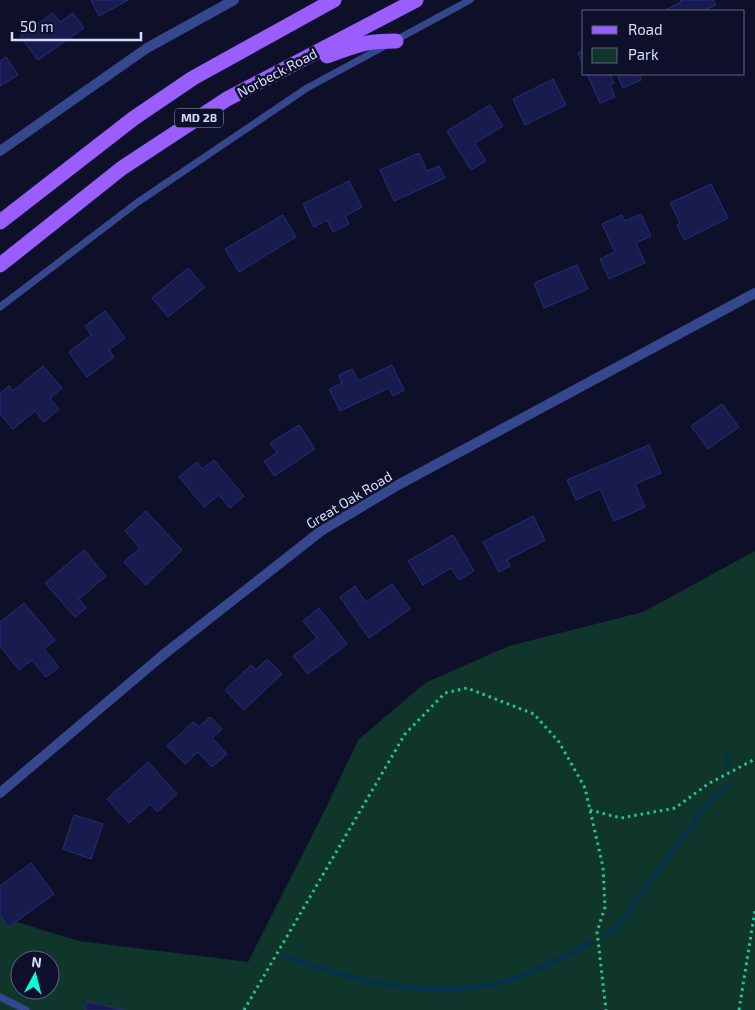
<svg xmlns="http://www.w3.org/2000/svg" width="755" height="1010" font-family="'Exo 2',sans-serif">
<rect width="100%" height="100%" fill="#0e102a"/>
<path fill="#10352a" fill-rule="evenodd" d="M755 551V1010H0V917L79 941 248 962 325 810 358 740 425 683 509 646 643 612ZM20 960H50V990H20Z"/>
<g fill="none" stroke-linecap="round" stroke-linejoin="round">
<g stroke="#06314b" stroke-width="5">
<polyline points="727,756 728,766"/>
<polyline points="606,934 616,928 711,799 728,786"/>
<path d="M284 956C353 981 427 999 500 983 526 977 566 956 590 943"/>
</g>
</g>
<g fill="#181b4d" stroke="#282d7b">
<polygon points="91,0 128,0 99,16"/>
<polygon points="680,0 713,0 716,5 703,11 663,11 681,2"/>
<polygon points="53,13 60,22 73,13 84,28 38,60 20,36"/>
<polygon points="584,50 584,66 578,53"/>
<polygon points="6,57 18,75 0,86 0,61"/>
<polygon points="587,74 610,74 614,83 610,85 615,97 600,103"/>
<polygon points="617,74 639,74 641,80 623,88"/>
<polygon points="553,79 566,105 525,125 513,99"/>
<polygon points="490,105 503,126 475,143 486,161 471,170 447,131"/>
<polygon points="419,153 427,171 439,166 445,178 394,201 380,170"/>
<polygon points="349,181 362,207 345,216 349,224 333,232 327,220 314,227 303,204"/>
<polygon points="711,184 728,218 684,240 677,225 680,223 670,203"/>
<polygon points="641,214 651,236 636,243 645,263 609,279 600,259 615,252 602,224 622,215 625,221"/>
<polygon points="283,215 296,237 239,272 225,249"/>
<polygon points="577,265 588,289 544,308 534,283"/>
<polygon points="188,268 205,287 168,317 152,298"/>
<polygon points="105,311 125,338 109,350 114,357 87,377 69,352 91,335 85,326"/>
<polygon points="392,365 404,390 393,396 389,388 340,411 329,389 342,383 339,375 352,369 358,381"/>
<polygon points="43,366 62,388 50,398 59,409 44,422 35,411 13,429 0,414 0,393 9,386 13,391"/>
<polygon points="722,404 739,427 708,449 691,426"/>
<polygon points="299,425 315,449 274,476 264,461 277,453 270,443"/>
<polygon points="649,445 661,473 635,484 645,507 614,521 600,489 576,500 567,480"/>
<polygon points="214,460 244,496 230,508 219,495 204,507 179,477 197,462 202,469"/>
<polygon points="146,511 182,550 146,585 124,562 140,548 125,531"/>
<polygon points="533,516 545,540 507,560 510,566 499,572 483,542"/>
<polygon points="453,535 474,571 459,580 451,568 423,585 408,561"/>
<polygon points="84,550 106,576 79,599 86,608 75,617 45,583"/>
<polygon points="392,584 410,609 369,638 340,597 355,586 366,602"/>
<polygon points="24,603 55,640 44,649 59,667 46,677 32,660 19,670 0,646 0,622"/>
<polygon points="319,608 347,644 308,674 293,656 317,638 303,621"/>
<polygon points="267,659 282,674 244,710 225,690 251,665 256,670"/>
<polygon points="210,717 222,729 212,738 227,754 212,767 198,752 185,764 167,746 193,722 199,727"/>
<polygon points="148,762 177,794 157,812 150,804 129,823 107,799"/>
<polygon points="74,815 103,824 91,859 63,849"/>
<polygon points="31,863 54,894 9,927 0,915 0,886"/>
<polygon points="87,1002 125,1010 85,1010"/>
</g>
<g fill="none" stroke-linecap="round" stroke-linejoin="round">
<g stroke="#24c593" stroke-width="3" stroke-dasharray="2.5 4" stroke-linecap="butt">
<polyline points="590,810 621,818 675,808 708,784 755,759"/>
<polyline points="244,1010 405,734 445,693 467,688 534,714 559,742 585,788 603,867 605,907 597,932 606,1010"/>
<polyline points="739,1010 755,910"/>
</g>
<g stroke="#35488d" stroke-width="7">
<polyline points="0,307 138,202 307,88 470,0"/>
<polyline points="0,997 26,1010"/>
</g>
<g stroke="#35488d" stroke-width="10">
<polyline points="0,151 147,48 234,0"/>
<polyline points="0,793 163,655 321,531 398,485 755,293"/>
</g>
<g stroke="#9a5eff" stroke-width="15">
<path d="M327 56C357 45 363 41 396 41"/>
<polyline points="0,222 134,118 193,78 334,0"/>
<polyline points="0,265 122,168 227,99 416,0"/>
</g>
</g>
<g text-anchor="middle" stroke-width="5" stroke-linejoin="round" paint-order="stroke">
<rect fill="#0e102a" stroke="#9b9fbf" stroke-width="1" x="175" y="108.5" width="48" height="19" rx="4"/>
<g font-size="12" font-weight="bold" fill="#d7dcff">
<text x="199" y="122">MD 28</text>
</g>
<g font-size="14" fill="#d7dcff" stroke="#0e102a">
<text transform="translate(277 73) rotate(-28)" y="5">Norbeck Road</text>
<text transform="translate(349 500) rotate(-31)" y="5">Great Oak Road</text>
</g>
</g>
<rect x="582" y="10" width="162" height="65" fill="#0e102a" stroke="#5e627f"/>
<rect x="592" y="26" width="25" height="8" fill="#9a5eff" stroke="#5e627f"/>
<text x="628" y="35" font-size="15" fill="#d7dcff">Road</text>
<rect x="592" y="48" width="25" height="15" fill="#10352a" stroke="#5e627f"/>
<text x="628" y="60" font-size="15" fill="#d7dcff">Park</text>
<g transform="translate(35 975) rotate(7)"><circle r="24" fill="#0e102a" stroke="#5e627f"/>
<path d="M0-4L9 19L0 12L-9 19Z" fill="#03ffd9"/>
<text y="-8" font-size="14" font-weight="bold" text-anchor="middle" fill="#d7dcff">N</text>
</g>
<path d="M12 32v8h129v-8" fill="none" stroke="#d7dcff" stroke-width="2.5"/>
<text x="20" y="32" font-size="15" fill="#d7dcff" stroke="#0e102a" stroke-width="4" paint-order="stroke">50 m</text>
</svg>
